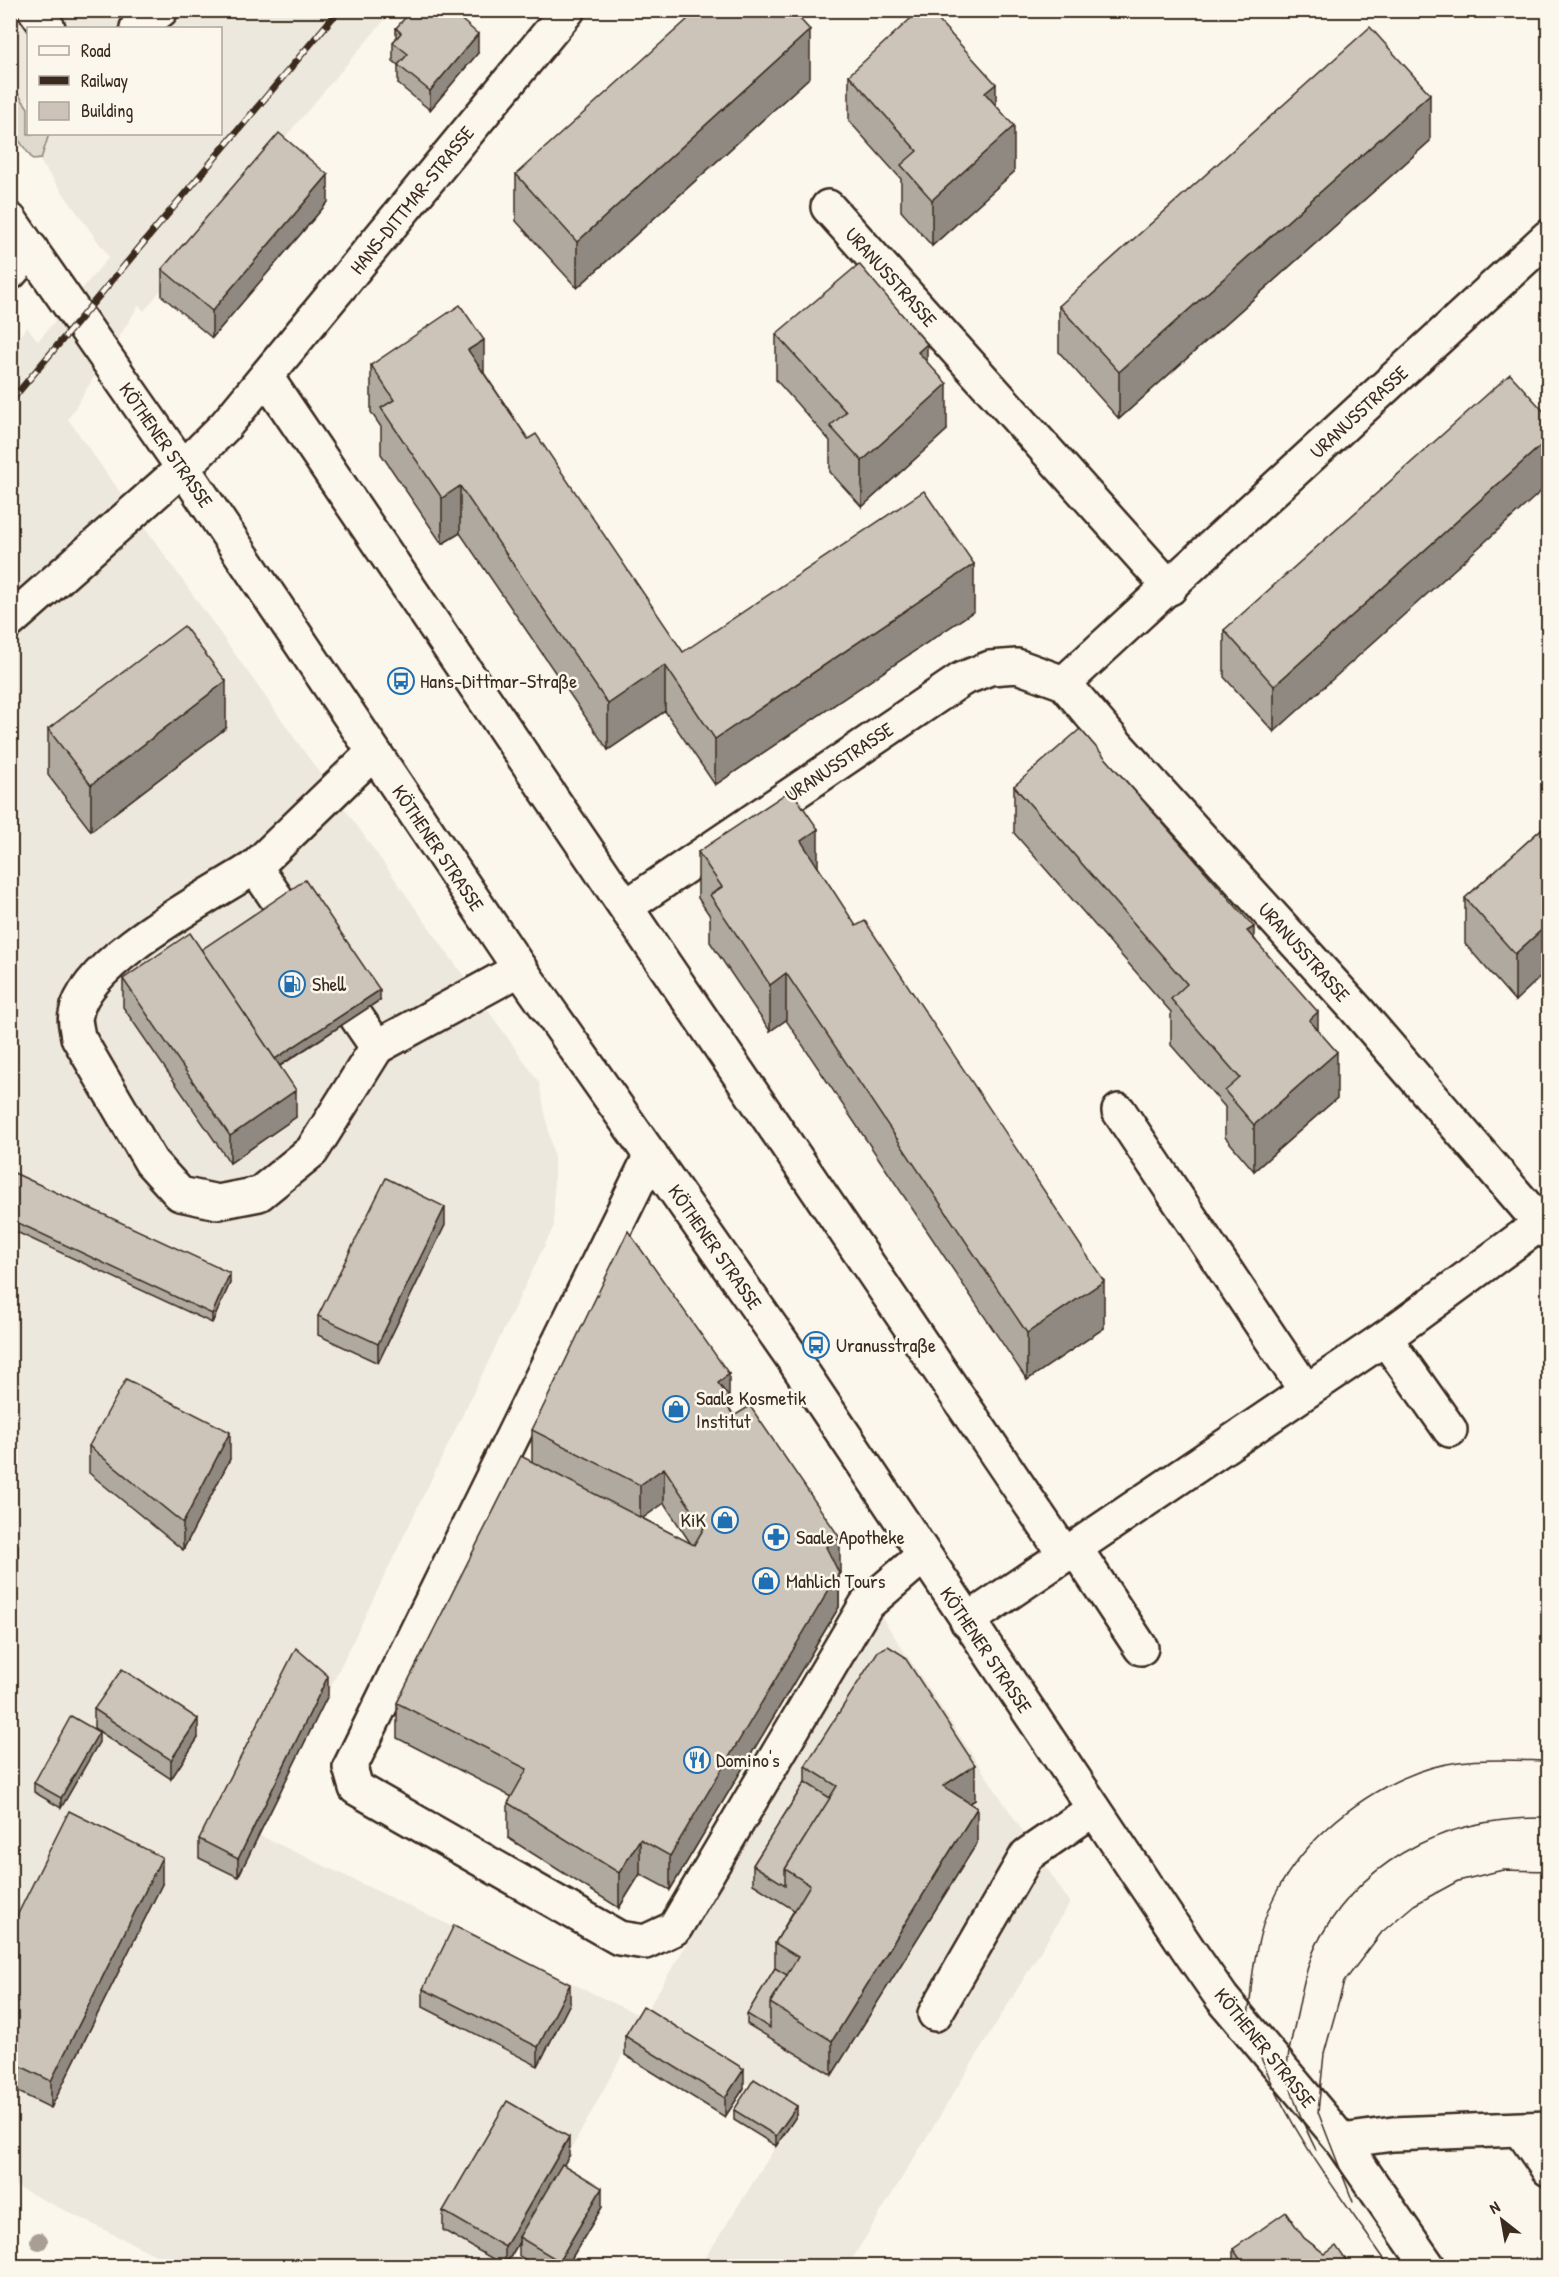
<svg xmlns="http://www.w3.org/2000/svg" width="1559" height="2277" font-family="'Patrick Hand',sans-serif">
<rect width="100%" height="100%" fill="#fbf7ec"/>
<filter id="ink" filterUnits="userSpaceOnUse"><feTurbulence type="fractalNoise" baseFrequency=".0167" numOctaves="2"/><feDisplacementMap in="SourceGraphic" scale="12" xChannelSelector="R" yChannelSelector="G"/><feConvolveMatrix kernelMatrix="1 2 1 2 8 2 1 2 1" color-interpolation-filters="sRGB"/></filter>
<g filter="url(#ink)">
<path fill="#ede8dd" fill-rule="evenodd" d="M10 11H392L265 161 144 311 139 305 68 419 539 1082 554 1158V1226L259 1835 643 2017 881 1616 1070 1903 848 2266H700L796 2115 643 2017 508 2266H178L11 2184V347L27 327 38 341 109 257 11 121ZM28 28H220V134H28Z"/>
<polygon fill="#dfd9ce" stroke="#8d8276" stroke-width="1.5" points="11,84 28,108 28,134 49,134 41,159 33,160 11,129"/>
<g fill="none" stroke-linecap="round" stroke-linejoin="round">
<defs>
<g id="minor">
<polyline points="35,10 48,28"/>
<polyline points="137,28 161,10"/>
<polyline points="828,207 1170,588"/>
<polyline points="10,273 31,249"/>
<polyline points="266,377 1065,1555"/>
<polyline points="10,621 183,468 225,426 568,10"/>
<polyline points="1064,683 1548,237"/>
<path d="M255 867C210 896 85 960 76 1014 74 1020 77 1030 78 1037L151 1162 180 1194 218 1202 259 1194 312 1151 377 1047"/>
<polyline points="627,906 962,679 990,668 1017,666 1064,683 1114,742 1356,1009 1548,1232"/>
<polyline points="301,934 255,867 373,753"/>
<polyline points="331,980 377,1047 520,969"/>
<polyline points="1119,1111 1306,1391"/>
<polyline points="651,1155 350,1767 356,1788 619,1938 645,1942 675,1928 866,1605 924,1555"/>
<polyline points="1385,1338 1450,1430"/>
<polyline points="1075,1548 1141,1648"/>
<polyline points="967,1621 1385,1338 1548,1218"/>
<polyline points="935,2014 1027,1855 1094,1809"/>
<polyline points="1521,2130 1548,2169"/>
<polyline points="1342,2141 1393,2134 1548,2128"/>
</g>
<polyline id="major" points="10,220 183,468 520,969 794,1360 1188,1949 1222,1998 1342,2141 1428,2266"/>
</defs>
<use href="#minor" stroke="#3b2a1e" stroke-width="38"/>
<use href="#major" stroke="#3b2a1e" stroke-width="38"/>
<use href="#minor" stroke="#fbf7ec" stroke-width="33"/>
<use href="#major" stroke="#fbf7ec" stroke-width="33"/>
<g stroke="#3b2a1e" stroke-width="1.5">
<path d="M1316 2150C1305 2128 1294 2102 1288 2078 1284 2063 1295 2026 1298 2010 1303 1985 1308 1958 1321 1936 1370 1852 1454 1816 1548 1818"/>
<polyline points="1353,2202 1318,2112 1324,2054 1344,1982 1382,1932 1414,1905 1458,1881 1503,1870 1548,1871"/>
<path d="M1389 2266C1345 2202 1295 2140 1265 2067 1260 2055 1251 2042 1249 2029 1246 2017 1251 2001 1251 1989 1254 1957 1261 1921 1276 1893 1305 1839 1361 1793 1418 1772 1460 1756 1505 1760 1548 1761"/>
</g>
<defs>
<polyline id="rail" points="10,402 339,10"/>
</defs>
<use href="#rail" stroke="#3b2a1e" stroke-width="7"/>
<use href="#rail" stroke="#fbf7ec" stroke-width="4.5" stroke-dasharray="14" stroke-linecap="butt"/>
</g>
<circle fill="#a89e93" cx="39" cy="2241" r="9"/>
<g fill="#afa99f" stroke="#3b2a1e" stroke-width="1.5" fill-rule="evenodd">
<polygon points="396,28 478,53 430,110 398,84 398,65 393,61 393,42 396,39"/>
<polygon points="849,75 996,105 1014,172 932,246 901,211 901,179 849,121"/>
<polygon points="810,77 577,288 516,221 516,174"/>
<polygon points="1430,141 1119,419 1059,352 1059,306"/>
<polygon points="328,202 212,338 162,296 162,269"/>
<polygon points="776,334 927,362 947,430 862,507 830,472 830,441 776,380"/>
<polygon points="371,365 484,373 528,439 683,652 974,611 715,785 665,711 608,750 460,533 442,544 381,454 381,427 371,412"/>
<polygon points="1548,416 1274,732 1224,677 1224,630"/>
<polygon points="226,728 91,831 48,775 48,729"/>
<polygon points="1014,786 1254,938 1318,1030 1337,1098 1254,1171 1225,1137 1225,1107 1171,1045 1171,1012 1014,833"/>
<polygon points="1548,823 1515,1001 1465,944 1465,898"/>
<polygon points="698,852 818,867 1104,1328 1027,1380 786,1020 770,1031 710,942 710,916 698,898"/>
<polygon points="201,950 380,1000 280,1066 296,1117 230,1163 123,1007 123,979"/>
<polygon points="10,1171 230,1283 212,1323 10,1229"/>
<polygon points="445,1225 378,1363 318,1335 318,1316"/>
<path d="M729 1408 840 1573 839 1574V1607L670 1890 640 1874 619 1908 508 1838V1803L512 1797 397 1738V1703L532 1461V1430ZM664 1503 691 1544 642 1518Z"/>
<polygon points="89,1446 230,1459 183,1550 89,1473"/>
<polygon points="328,1695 238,1877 199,1858 199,1839"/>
<polygon points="94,1709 198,1738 171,1779 94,1728"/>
<polygon points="99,1742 61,1808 34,1792 34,1783"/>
<polygon points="805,1766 975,1800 970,1803 977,1843 832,2075 747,2024 747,2014 775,1968 775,1943 794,1910 753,1884 753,1865 805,1782"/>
<polygon points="162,1884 51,2108 10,2088 10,1930"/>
<polygon points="423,1989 570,2003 538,2066 423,2007"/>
<polygon points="625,2036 744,2088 725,2117 625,2055"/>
<polygon points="734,2110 797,2115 776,2146 734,2120"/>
<polygon points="569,2156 563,2165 602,2207 567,2266 537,2266 519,2256 519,2242 505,2266 443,2230 443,2211"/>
<polygon points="1304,2238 1325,2254 1350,2266 1233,2266 1233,2249"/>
</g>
<g fill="#8f8982" stroke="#3b2a1e" stroke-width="1.5">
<polygon points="810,30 810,77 577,288 577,242"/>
<polygon points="478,34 478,53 430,110 430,91"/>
<polygon points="996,84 996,130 985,93"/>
<polygon points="1430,94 1430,141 1119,419 1119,372"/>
<polygon points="1014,126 1014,172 932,246 932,200"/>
<polygon points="328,175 328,202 212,338 212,311"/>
<polygon points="484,340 484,386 468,350"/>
<polygon points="927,344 927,390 918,352"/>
<polygon points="947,384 947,430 862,507 862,461"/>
<polygon points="1548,439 1548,485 1274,732 1274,686"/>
<polygon points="460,486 460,533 442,544 442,498"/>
<polygon points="974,564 974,611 715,785 715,739"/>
<polygon points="665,665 665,711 608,750 608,704"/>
<polygon points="226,681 226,728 91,831 91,785"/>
<polygon points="818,829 818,875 801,841"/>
<polygon points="1548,924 1548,970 1515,1001 1515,954"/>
<polygon points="1254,927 1254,973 1247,931"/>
<polygon points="786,973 786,1020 770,1031 770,985"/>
<polygon points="380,990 380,1000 267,1074 267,1064"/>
<polygon points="1318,1012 1318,1058 1309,1020"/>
<polygon points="1337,1052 1337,1098 1254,1171 1254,1125"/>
<polygon points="296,1090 296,1117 230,1163 230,1136"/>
<polygon points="445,1207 445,1225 378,1363 378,1344"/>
<polygon points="230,1273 230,1283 212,1323 212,1314"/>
<polygon points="1104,1281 1104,1328 1027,1380 1027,1333"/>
<polygon points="729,1374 729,1409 728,1431 718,1383"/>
<polygon points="230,1432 230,1459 183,1550 183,1523"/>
<polygon points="664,1468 664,1503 640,1520 640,1485"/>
<polygon points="840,1538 840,1573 839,1574 839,1607 670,1890 670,1856 826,1547"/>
<polygon points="18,1546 18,1581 10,1595 10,1560"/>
<polygon points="328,1676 328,1695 238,1877 238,1859"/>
<polygon points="198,1719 198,1738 171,1779 171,1760"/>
<polygon points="99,1732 99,1742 61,1808 61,1798"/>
<polygon points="975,1765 975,1800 943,1821 943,1786"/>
<polygon points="977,1808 977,1843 832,2075 832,2041"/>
<polygon points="640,1839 640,1874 619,1908 619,1873"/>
<polygon points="162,1857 162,1884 51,2108 51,2081"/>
<polygon points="570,1984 570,2003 538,2066 538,2047"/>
<polygon points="744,2069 744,2088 725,2117 725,2098"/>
<polygon points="797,2106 797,2115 776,2146 776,2136"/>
<polygon points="569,2137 569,2156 521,2238 519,2237 519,2242 505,2266 505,2247"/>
<polygon points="602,2188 602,2207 567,2266 559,2266 559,2261"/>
</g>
<g fill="#ccc4b9" stroke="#3b2a1e" stroke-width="1.5">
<polygon points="412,10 450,10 478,34 430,91 398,65 408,54 393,42 401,33 396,28"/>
<polygon points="698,10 792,10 810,30 577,242 516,174"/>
<polygon points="920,10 929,10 996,84 985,93 1014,126 932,200 901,165 917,151 849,75"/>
<polygon points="1370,27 1430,94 1119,372 1059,306"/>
<polygon points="279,133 328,175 212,311 162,269"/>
<polygon points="859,264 927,344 918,352 947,384 862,461 830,426 846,412 776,334"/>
<polygon points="460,305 484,340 468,350 528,439 536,434 683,652 924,491 974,564 715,739 665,665 608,704 460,486 442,498 381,408 394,400 371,365"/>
<polygon points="1510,374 1548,416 1548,439 1274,686 1224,630"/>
<polygon points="184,626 226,681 91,785 48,729"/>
<polygon points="1080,729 1254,927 1247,931 1318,1012 1309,1020 1337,1052 1254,1125 1225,1091 1240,1078 1171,999 1187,984 1014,786"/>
<polygon points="791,790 818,829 801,841 856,926 865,921 1104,1281 1027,1333 786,973 770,985 710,895 722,887 698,852"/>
<polygon points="1548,823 1548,924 1515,954 1465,898"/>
<polygon points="305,880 380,990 275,1059 201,950"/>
<polygon points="190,933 296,1090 230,1136 123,979"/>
<polygon points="10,1171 230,1273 212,1314 10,1219"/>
<polygon points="386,1178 445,1207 378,1344 318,1316"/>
<polygon points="628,1231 729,1374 718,1383 728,1396 723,1400 734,1416 750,1406 840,1538 826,1547 839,1573 670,1856 640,1839 619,1873 508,1803 527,1769 397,1703 521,1456 694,1545 704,1528 664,1468 640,1485 532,1430"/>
<polygon points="126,1379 230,1432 183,1523 89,1446"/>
<polygon points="10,1542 18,1546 10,1560"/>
<polygon points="888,1646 904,1656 975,1765 943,1786 977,1808 832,2041 770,2003 798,1957 775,1943 810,1885 785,1869 837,1786 805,1766 878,1651"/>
<polygon points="296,1648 328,1676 238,1859 199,1839"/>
<polygon points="122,1669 198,1719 171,1760 94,1709"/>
<polygon points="71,1716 99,1732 61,1798 34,1783"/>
<polygon points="805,1782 830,1798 785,1869 785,1885 753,1865"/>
<polygon points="69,1811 162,1857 51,2081 10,2061 10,1930"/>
<polygon points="454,1925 570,1984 538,2047 423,1989"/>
<polygon points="775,1968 787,1975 770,2003 770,2028 747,2014"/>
<polygon points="643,2006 744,2069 725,2098 625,2036"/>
<polygon points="754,2079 797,2106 776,2136 734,2110"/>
<polygon points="507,2101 569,2137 505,2247 443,2211"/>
<polygon points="562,2164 602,2188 559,2261 519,2237"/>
<polygon points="1286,2212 1304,2238 1325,2254 1336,2246 1350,2266 1245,2266 1233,2249"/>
</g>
</g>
<defs>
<symbol id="bus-ring" viewBox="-11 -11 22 22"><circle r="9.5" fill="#fbf7ec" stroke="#1f6fb2" stroke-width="1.5"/><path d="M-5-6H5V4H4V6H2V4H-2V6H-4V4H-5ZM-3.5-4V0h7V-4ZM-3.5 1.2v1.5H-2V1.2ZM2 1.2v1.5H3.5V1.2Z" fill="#1f6fb2"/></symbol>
<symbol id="fuel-ring" viewBox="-11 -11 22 22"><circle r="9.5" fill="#fbf7ec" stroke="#1f6fb2" stroke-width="1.5"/><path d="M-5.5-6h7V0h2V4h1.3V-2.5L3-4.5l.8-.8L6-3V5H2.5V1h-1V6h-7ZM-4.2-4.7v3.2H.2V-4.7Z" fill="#1f6fb2"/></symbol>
<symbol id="shop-ring" viewBox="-11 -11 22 22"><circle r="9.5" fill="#fbf7ec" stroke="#1f6fb2" stroke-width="1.5"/><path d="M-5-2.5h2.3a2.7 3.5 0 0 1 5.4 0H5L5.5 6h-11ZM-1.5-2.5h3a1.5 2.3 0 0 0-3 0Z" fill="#1f6fb2"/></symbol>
<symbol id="pharmacy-ring" viewBox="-11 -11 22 22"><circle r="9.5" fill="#fbf7ec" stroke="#1f6fb2" stroke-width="1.5"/><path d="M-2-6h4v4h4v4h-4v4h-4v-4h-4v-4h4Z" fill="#1f6fb2"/></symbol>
<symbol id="restaurant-ring" viewBox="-11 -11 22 22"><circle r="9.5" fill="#fbf7ec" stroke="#1f6fb2" stroke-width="1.5"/><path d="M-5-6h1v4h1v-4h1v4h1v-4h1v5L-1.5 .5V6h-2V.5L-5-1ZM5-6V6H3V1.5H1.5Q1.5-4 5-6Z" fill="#1f6fb2"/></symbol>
</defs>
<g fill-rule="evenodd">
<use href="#bus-ring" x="386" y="666" width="30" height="30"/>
<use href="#fuel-ring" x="277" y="969" width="30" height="30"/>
<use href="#bus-ring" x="801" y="1330" width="30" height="30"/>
<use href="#shop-ring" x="661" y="1394" width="30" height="30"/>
<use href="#shop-ring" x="710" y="1505" width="30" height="30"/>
<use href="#pharmacy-ring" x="761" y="1522" width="30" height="30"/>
<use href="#shop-ring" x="751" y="1566" width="30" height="30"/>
<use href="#restaurant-ring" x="682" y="1745" width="30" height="30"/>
</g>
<g text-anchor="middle" stroke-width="5" stroke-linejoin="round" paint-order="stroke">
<g font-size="20" fill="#3b2a1e" stroke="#fbf7ec">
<text transform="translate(412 200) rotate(-51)" y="7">HANS-DITTMAR-STRASSE</text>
<text transform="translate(891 277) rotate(48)" y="7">URANUSSTRASSE</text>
<text transform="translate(1359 412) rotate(-43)" y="7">URANUSSTRASSE</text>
<text transform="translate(166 445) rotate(55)" y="7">KÖTHENER STRASSE</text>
<text transform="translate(839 762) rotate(-34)" y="7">URANUSSTRASSE</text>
<text transform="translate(438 848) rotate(56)" y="7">KÖTHENER STRASSE</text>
<text transform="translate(1304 952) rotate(48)" y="7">URANUSSTRASSE</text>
<text transform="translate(715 1247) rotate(55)" y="7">KÖTHENER STRASSE</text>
<text transform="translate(986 1650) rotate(56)" y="7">KÖTHENER STRASSE</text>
<text transform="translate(1265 2048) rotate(51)" y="7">KÖTHENER STRASSE</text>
</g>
<g font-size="20" fill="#3b2a1e" stroke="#fbf7ec" text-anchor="start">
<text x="420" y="688">Hans-Dittmar-Straße</text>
<text x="312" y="991">Shell</text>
<text x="836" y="1352">Uranusstraße</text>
<text x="696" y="1405">Saale Kosmetik<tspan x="696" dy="23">Institut</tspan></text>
<text x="706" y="1527" text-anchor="end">KiK</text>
<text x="796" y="1544">Saale Apotheke</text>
<text x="786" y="1588">Mahlich Tours</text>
<text x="716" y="1767">Domino's</text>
</g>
</g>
<rect width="1559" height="2277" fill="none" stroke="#fbf7ec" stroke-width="36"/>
<rect x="18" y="18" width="1523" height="2241" fill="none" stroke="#3b2a1e" stroke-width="2" filter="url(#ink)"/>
<rect x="27" y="27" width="195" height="108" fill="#fbf7ec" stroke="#aea59a" stroke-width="1.5"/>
<rect x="39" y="46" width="30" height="9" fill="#fbf7ec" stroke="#aea59a" stroke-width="1.5"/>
<text x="81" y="57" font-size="18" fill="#3b2a1e">Road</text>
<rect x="39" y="76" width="30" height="9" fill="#3b2a1e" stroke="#aea59a" stroke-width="1.5"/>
<text x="81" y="87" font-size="18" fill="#3b2a1e">Railway</text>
<rect x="39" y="102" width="30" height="18" fill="#ccc4b9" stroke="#aea59a" stroke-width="1.5"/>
<text x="81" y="117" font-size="18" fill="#3b2a1e">Building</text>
<g transform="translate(1502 2220) rotate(329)" stroke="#fbf7ec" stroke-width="4.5" paint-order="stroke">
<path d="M0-4.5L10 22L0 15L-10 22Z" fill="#3b2a1e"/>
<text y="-9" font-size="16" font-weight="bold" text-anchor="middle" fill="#3b2a1e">N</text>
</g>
</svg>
